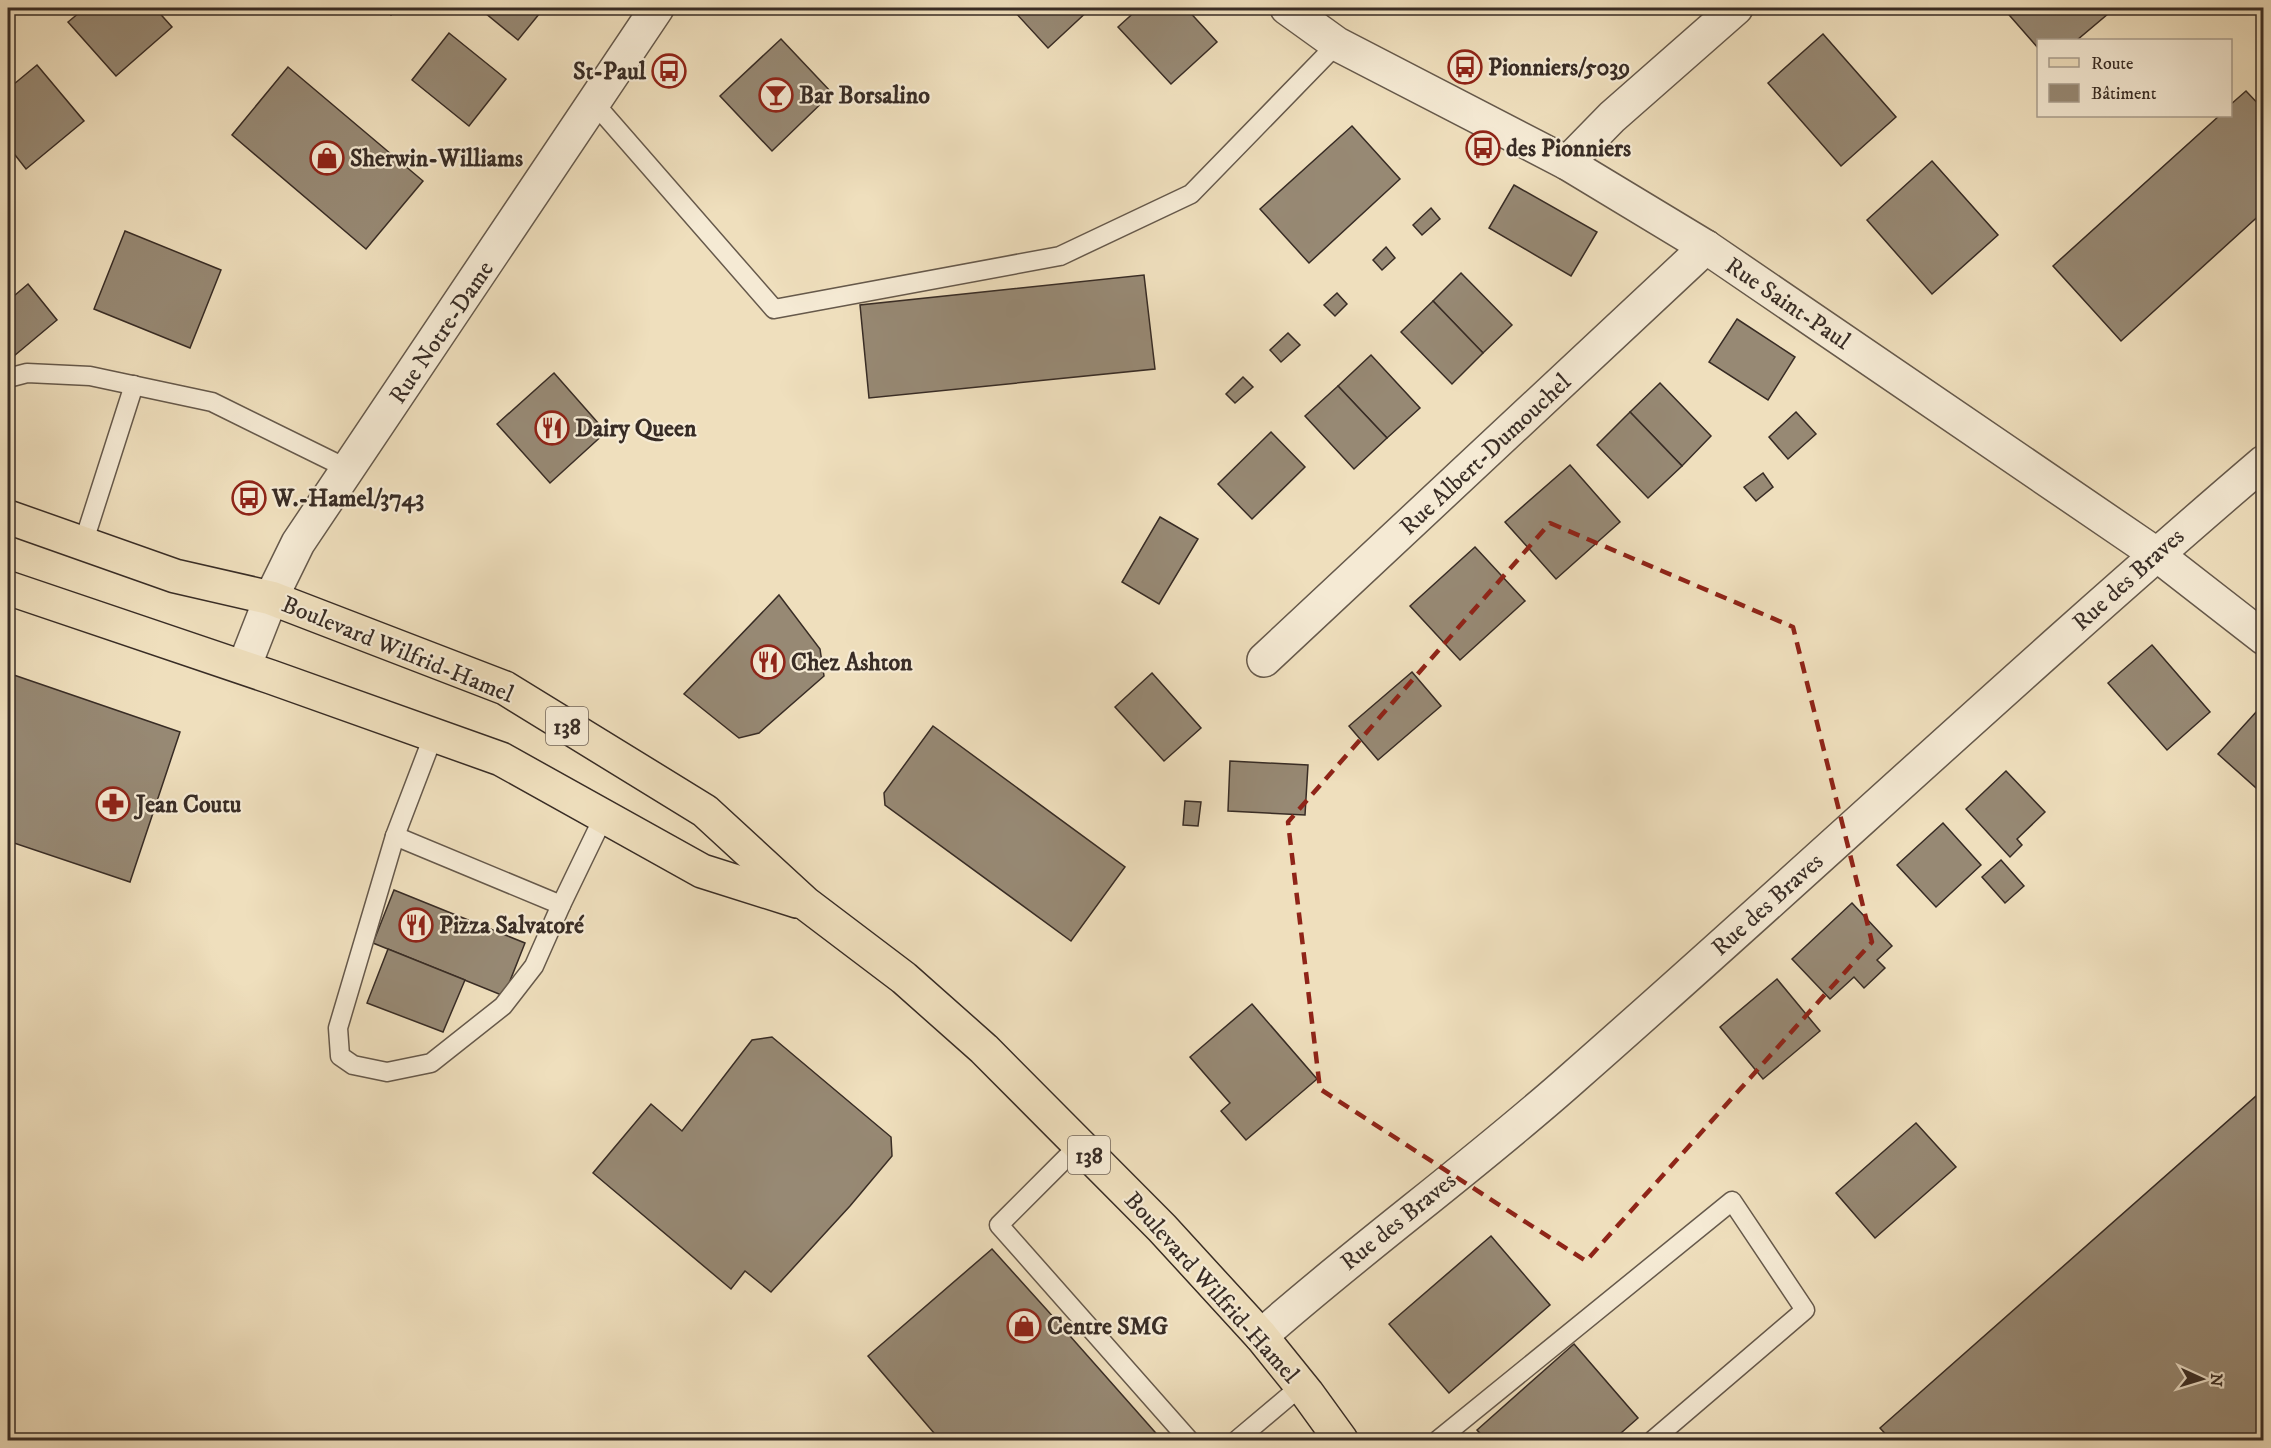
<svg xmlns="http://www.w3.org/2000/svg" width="2271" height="1448" font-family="'IM FELL DW Pica',serif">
<rect width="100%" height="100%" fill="#efdfbd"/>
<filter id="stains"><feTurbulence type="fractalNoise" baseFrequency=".00333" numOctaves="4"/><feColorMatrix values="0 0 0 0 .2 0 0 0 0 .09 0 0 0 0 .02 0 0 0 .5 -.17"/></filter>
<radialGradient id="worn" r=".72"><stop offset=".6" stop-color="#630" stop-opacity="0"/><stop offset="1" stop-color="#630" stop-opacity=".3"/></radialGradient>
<g fill="#978974" stroke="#382c25" stroke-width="1.5">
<polygon points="85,8 155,8 172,27 116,76 68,22"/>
<polygon points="382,8 397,8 391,15"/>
<polygon points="479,8 544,8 518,40"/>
<polygon points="1016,8 1091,8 1048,48 1013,10"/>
<polygon points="1139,8 1186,8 1217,42 1171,84 1118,27"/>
<polygon points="2003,8 2115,8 2077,40 2038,40 2038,48"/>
<polygon points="449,33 506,79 469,126 412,80"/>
<polygon points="1823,34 1896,117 1841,166 1768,83"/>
<polygon points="781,39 832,93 772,151 720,96"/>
<polygon points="37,65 84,121 26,169 8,146 8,89"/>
<polygon points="288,67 423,181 366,249 232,135"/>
<polygon points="2246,91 2264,110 2264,211 2121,341 2053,266 2219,116 2230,116 2230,105"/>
<polygon points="1352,126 1400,179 1309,263 1260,209"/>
<polygon points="1932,161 1998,235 1932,294 1867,220"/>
<polygon points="1514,185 1597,232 1571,276 1489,228"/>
<polygon points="1431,208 1440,219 1422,235 1413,225"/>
<polygon points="125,231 221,270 190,348 94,309"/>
<polygon points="1386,247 1395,258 1382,270 1373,260"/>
<polygon points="1461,273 1512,325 1483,353 1433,301"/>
<polygon points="1144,275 1155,369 869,398 860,305"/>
<polygon points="28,284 57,320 8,361 8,301"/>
<polygon points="1337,293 1347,304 1335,316 1324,305"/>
<polygon points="1433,301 1483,353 1452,384 1401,332"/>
<polygon points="1737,319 1795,357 1768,400 1709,362"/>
<polygon points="1288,333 1300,345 1281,362 1270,350"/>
<polygon points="1371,355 1420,408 1387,438 1338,386"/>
<polygon points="554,373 606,432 550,483 497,424"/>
<polygon points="1243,377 1253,387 1235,403 1226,394"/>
<polygon points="1660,383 1711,436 1682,466 1630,412"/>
<polygon points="1338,386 1387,438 1354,469 1305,416"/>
<polygon points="1630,412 1682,466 1648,498 1597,445"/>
<polygon points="1796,412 1816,434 1788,459 1769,437"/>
<polygon points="1271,432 1305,467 1252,519 1218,484"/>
<polygon points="1570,465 1620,522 1556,579 1505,522"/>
<polygon points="1763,473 1773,487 1756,501 1744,487"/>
<polygon points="1160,517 1198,539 1159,604 1122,582"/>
<polygon points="1475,547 1525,601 1460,660 1410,606"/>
<polygon points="779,595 820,649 824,676 759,733 739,738 684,694"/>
<polygon points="2152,645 2210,712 2167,750 2108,683"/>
<polygon points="1412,672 1441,706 1378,760 1349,726"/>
<polygon points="8,673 180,732 130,882 8,841"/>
<polygon points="1152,673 1201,728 1164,761 1115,707"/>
<polygon points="2257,711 2264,717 2264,795 2218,754"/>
<polygon points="933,726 1125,867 1071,941 885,805 884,793"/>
<polygon points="1230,761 1308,765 1305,815 1228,811"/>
<polygon points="2006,771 2045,812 2017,839 2022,845 2010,857 1966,809"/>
<polygon points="1185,801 1201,802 1198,826 1183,825"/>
<polygon points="1943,823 1981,865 1936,907 1897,865"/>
<polygon points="2001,860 2024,886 2005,903 1982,877"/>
<polygon points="394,890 525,943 504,996 373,943"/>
<polygon points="1852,903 1892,946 1877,960 1885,968 1864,988 1854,977 1830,999 1792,959"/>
<polygon points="388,949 465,980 443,1032 367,1003"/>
<polygon points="1777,979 1820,1031 1763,1079 1720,1027"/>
<polygon points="1252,1004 1317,1079 1246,1140 1221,1111 1230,1103 1190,1057"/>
<polygon points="772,1037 891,1137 892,1156 850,1206 771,1292 745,1271 731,1289 593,1173 651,1104 682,1131 752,1040"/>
<polygon points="2264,1089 2264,1440 1891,1440 1880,1428"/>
<polygon points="1916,1123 1956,1167 1875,1238 1836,1193"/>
<polygon points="1491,1236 1550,1305 1449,1393 1389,1324"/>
<polygon points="992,1249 1047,1310 1162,1440 940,1440 868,1356"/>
<polygon points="1574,1344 1638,1418 1613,1440 1486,1440 1477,1430"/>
</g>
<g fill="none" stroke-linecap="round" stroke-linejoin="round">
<defs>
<g id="service">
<polyline points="595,104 774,309 1060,256 1191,194 1337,44"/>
<polyline points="8,378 27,373 90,376 212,402 348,469"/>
<polyline points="83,544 134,385"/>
<polyline points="434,734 395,836 338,1028 340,1056 353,1065 387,1072 431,1063 503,1006 534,966 561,905"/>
<polyline points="395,836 561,905 604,816"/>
<polyline points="1079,1145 999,1225 1189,1440"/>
<polyline points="1237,1440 1301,1386"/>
<polyline points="1438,1440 1732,1201 1805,1310 1653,1440"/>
</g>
<g id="minor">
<polyline points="1567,163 1612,117 1736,8"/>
<polyline points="1264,660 1706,247"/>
<path d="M1261 1336C1363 1246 1473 1167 1575 1076 1806 873 2030 662 2264 462"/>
</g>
<g id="tertiary">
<polyline points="1287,8 1337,44 1567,163 1706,247 2156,554 2264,638"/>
<polyline points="244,667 271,598 298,543 657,8"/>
</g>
<g id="primary">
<polyline points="8,517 175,576 271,598 505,688 705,811 805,903 904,978 984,1049 1162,1228 1261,1336 1307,1393 1341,1440"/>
<polyline points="8,588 271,677 501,759 702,871 797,901"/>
</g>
</defs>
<use href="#service" stroke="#66594b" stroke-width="21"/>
<use href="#minor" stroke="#66594b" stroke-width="36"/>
<use href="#tertiary" stroke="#66594b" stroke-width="36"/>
<use href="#primary" stroke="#382c25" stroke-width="36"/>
<use href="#service" stroke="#f5ead4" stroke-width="18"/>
<use href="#minor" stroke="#f5ead4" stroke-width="33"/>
<use href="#tertiary" stroke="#f5ead4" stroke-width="33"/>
<use href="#primary" stroke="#efdfbd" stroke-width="33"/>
</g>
<path fill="none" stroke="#8f2418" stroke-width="4.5" stroke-dasharray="12 8" stroke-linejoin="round" d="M1550 523 1793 627 1872 942 1586 1261 1320 1089 1288 822Z"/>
<defs>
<symbol id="bus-ring" viewBox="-11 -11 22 22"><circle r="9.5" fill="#f5ead4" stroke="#8f2418" stroke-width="1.5"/><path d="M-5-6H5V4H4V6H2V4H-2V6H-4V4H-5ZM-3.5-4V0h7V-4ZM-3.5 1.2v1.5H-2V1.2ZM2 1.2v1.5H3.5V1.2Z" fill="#8f2418"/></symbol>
<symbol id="bar-ring" viewBox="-11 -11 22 22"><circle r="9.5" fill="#f5ead4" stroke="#8f2418" stroke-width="1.5"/><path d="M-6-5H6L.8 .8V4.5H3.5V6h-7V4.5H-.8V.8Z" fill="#8f2418"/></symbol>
<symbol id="shop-ring" viewBox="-11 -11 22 22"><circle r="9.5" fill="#f5ead4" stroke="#8f2418" stroke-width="1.5"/><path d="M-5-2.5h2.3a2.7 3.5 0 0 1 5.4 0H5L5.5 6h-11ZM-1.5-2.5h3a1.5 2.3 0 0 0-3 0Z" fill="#8f2418"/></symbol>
<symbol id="restaurant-ring" viewBox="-11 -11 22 22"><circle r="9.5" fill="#f5ead4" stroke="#8f2418" stroke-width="1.5"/><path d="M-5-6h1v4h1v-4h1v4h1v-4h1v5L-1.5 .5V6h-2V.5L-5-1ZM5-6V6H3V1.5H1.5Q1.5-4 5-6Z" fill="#8f2418"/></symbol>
<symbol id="pharmacy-ring" viewBox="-11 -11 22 22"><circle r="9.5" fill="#f5ead4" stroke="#8f2418" stroke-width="1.5"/><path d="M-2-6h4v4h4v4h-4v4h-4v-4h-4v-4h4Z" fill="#8f2418"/></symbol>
</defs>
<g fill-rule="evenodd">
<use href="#bus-ring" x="1446" y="48" width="38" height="38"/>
<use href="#bus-ring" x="650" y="52" width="38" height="38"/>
<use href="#bar-ring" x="757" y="76" width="38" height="38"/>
<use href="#bus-ring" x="1464" y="129" width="38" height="38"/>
<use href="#shop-ring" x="308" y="139" width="38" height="38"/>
<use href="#restaurant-ring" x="533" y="409" width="38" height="38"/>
<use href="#bus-ring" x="230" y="479" width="38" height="38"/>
<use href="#restaurant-ring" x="749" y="643" width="38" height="38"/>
<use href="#pharmacy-ring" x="94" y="785" width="38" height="38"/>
<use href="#restaurant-ring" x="397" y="906" width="38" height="38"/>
<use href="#shop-ring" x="1005" y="1307" width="38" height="38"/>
</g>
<g text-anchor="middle" stroke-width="4.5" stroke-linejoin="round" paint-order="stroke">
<g fill="#f5ead4" stroke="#71655a" stroke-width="1.5">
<rect x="546" y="707" width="42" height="38" rx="4.5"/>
<rect x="1068" y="1136" width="42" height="38" rx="4.5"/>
</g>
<g font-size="22" font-weight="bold" fill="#382c25">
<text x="567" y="734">138</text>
<text x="1089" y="1163">138</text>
</g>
<g font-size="24" font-weight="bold" fill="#382c25" stroke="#f5ead4" text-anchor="start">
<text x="1488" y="75">Pionniers/5039</text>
<text x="646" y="79" text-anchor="end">St-Paul</text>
<text x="799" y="103">Bar Borsalino</text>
<text x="1506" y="156">des Pionniers</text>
<text x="350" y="166">Sherwin-Williams</text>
<text x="575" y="436">Dairy Queen</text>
<text x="272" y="506">W.-Hamel/3743</text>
<text x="791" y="670">Chez Ashton</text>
<text x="136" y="812">Jean Coutu</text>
<text x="439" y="933">Pizza Salvatoré</text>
<text x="1047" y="1334">Centre SMG</text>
</g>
<g font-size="24" fill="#382c25" stroke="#f5ead4">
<text transform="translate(1788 303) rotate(34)" y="8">Rue Saint-Paul</text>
<text transform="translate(441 332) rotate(-56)" y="8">Rue Notre-Dame</text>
<text transform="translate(1485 454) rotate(-43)" y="8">Rue Albert-Dumouchel</text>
<text transform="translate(2128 579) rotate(-42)" y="8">Rue des Braves</text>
<text transform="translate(398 649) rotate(22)" y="8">Boulevard Wilfrid-Hamel</text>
<text transform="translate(1767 904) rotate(-42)" y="8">Rue des Braves</text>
<text transform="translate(1398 1221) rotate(-39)" y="8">Rue des Braves</text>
<text transform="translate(1212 1287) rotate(48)" y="8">Boulevard Wilfrid-Hamel</text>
</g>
</g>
<rect width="2271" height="1448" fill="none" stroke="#efdfbd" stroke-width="30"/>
<rect x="9" y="9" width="2253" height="1430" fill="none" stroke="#382c25" stroke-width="3"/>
<rect x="15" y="15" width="2241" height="1418" fill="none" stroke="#382c25" stroke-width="1.5"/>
<rect x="2037" y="39" width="195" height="78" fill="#f5ead4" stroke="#a99e8e" stroke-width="1.5"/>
<rect x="2049" y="58" width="30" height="9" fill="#efdfbd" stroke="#a99e8e" stroke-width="1.5"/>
<text x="2091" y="69" font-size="18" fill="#382c25">Route</text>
<rect x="2049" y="84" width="30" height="18" fill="#978974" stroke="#a99e8e" stroke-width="1.5"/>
<text x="2091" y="99" font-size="18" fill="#382c25">Bâtiment</text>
<g transform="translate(2202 1379) rotate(94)" stroke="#f5ead4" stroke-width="4.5" paint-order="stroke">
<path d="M0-4.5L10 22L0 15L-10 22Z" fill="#382c25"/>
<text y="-9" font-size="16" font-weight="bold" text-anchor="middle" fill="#382c25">N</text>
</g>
<rect width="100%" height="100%" filter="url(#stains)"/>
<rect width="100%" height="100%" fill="url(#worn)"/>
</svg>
